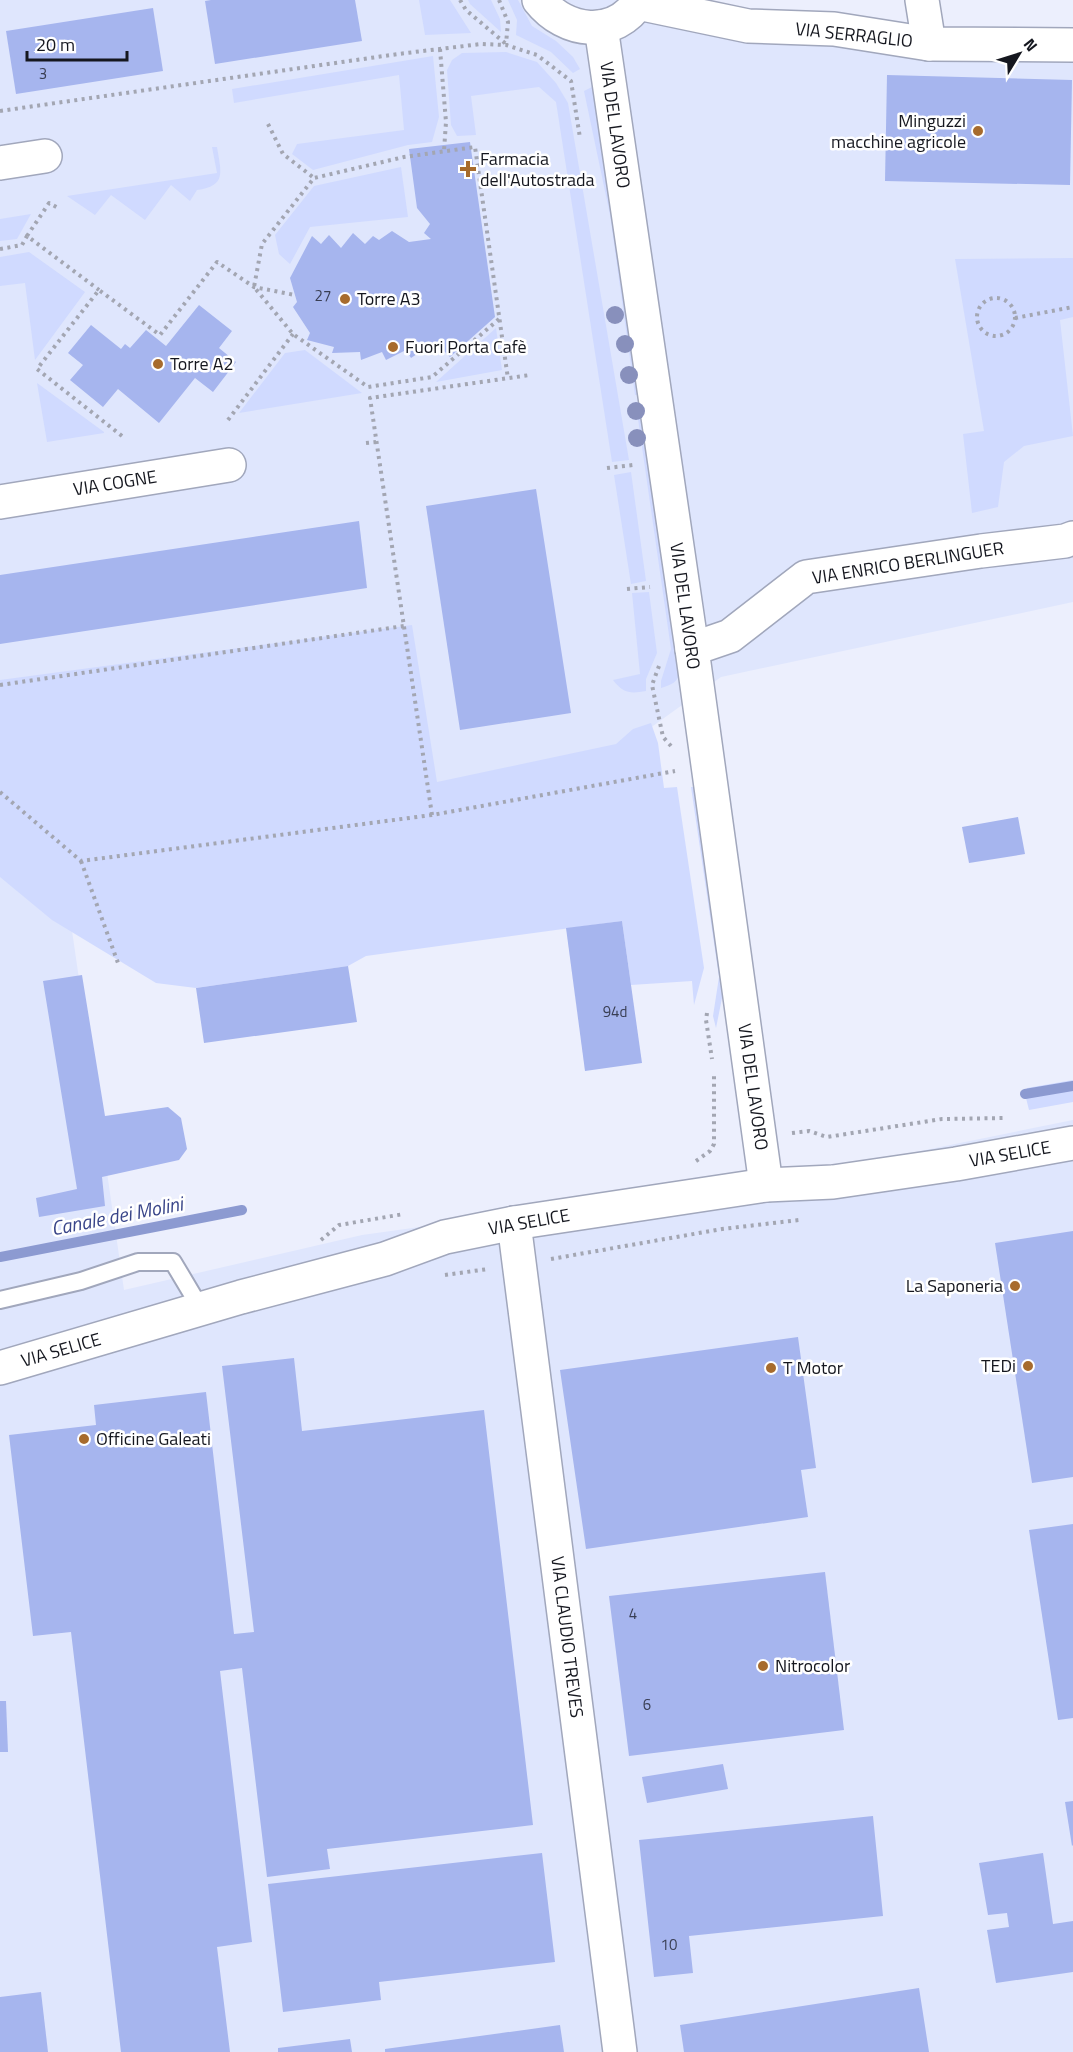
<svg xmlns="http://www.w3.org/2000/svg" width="1073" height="2052" font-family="'Titillium Web',sans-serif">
<rect width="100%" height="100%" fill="#eceffd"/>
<polygon fill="#dfe6fd" points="0,0 633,0 1073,45 1073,602 721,677 621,749 67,896 124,1290 362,1235 822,1171 1073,1120 1073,2052 0,2052"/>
<g fill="#d0daff">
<polygon points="419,0 450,0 471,33 425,35"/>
<polygon points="468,0 491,0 500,19 501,32 470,4"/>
<polygon points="508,0 518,0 532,26 556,41 573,57 580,69 573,73 551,52 516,35 517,20"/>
<polygon points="506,52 537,62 556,83 568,103 629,460 612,462 556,102 539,87 471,96 476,135 457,136 451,125 447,70 452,60 462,53"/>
<polygon points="433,56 439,117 432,142 408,145 313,170 292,154 297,144 404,130 399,75 234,103 232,89"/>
<polygon points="592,87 614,209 642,395 635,395 610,215 584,91"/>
<path d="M212 147H217C221 172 227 186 197 190L190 201 171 185 145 220 111 195 95 215 67 196 217 173Z"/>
<polygon points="401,167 408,217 310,227 290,264 279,254 275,235 314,186"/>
<polygon points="31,214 17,239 0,241 0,219"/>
<polygon points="29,252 85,292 35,360 25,283 0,286 0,257"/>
<polygon points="1073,258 1073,317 1060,320 1073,436 1024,446 1004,462 998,507 972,513 963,434 984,431 955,259"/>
<polygon points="496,328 502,370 436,382"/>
<polygon points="305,350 362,393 239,413 285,353"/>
<polygon points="37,383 104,432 104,433 47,442"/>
<path d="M644 404 682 661C679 678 679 683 661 688V681L671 649 636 405Z"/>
<polygon points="631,472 646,581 631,584 614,475"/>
<path d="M649 592 657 653 646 679V691C630 694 623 693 613 680L640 674 632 593Z"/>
<polygon points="412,625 437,782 616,744 633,729 651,723 658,743 664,788 677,787 704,968 694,1005 692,981 631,985 622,921 366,956 348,966 196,988 156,983 52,920 0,877 0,680"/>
<polygon points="691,787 698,787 726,978 716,1028 713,1016 719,977"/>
<polygon points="1073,1080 1073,1102 1029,1110 1025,1094 1027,1088"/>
</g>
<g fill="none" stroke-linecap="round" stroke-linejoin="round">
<g stroke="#8c9ad1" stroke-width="10">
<polyline points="1025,1094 1073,1086"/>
<polyline points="0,1257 242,1210"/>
</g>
</g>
<g fill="#a6b5ee">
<polygon points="211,0 355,0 362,41 215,64 205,1"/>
<polygon points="153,8 163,71 16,94 6,31"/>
<polygon points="887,75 1072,80 1070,185 885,181"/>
<polygon points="470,142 495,317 450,357 435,342 411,358 406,350 386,360 382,352 361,360 360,352 332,353 334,347 307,340 310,333 293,307 297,302 290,278 312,236 321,244 329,235 341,248 353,233 365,244 373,236 379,240 392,231 409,242 431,239 424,233 430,224 417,208 409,149"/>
<polygon points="199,305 232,331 219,348 236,362 213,392 195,378 159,423 118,389 103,407 70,380 83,365 68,353 91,325 121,349 125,344 130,348 146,330 166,346"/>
<polygon points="536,489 571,713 460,730 426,506"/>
<polygon points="359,521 367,588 0,644 0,575"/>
<polygon points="1018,817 1025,854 969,863 962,827"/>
<polygon points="622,921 642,1063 585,1071 566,928"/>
<polygon points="348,966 357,1022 204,1043 196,988"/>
<polygon points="82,975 105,1116 168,1107 181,1118 187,1149 179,1160 102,1177 105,1206 39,1217 36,1198 77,1189 43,981"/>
<polygon points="1073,1231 1073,1477 1032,1483 995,1243"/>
<polygon points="798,1337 816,1468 801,1470 808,1517 586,1549 560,1370"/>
<polygon points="294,1358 302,1431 484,1410 533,1825 327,1849 330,1869 267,1877 242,1668 220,1671 252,1942 217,1947 230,2052 121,2052 71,1632 33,1636 9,1435 96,1425 94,1405 206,1392 234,1634 254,1632 222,1366"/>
<polygon points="1073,1524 1073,1718 1058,1720 1029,1530"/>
<polygon points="825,1572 844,1730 629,1756 609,1596"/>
<polygon points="0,1701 6,1701 8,1752 0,1752"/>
<polygon points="723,1764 728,1789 647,1803 642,1777"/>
<polygon points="1073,1801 1073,1845 1072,1846 1065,1802"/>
<polygon points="873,1816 883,1916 689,1936 693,1973 654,1977 639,1840"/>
<polygon points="542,1853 555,1962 379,1982 381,2000 283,2012 268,1884"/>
<polygon points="1043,1853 1053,1924 1073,1921 1073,1972 996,1983 987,1930 1009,1927 1007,1913 988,1915 979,1863"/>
<polygon points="919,1988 929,2052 684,2052 680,2025"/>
<polygon points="41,1992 48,2052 0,2052 0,1997"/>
<polygon points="560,2025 564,2052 385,2052 385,2049"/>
<polygon points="350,2039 352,2052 278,2052 278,2048"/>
</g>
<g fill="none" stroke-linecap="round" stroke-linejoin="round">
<defs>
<polyline id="service" points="0,1300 81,1281 138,1262 173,1262 201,1309"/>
<g id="minor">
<polyline points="922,0 929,44"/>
<polyline points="638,3 748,26 834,29 929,44 1073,45"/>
<polyline points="0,163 45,156"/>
<polyline points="0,502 229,465"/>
<polyline points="692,649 730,636 806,577 981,551 1065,541 1073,538"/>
<polyline points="514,1223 620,2052"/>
</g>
<g id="secondary">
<path d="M539 0C565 33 615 40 640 0"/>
<polyline points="601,27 692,649 766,1185"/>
</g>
<polyline id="primary" points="0,1368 241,1297 385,1259 445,1237 514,1223 766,1185 833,1182 956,1164 1073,1143"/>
</defs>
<use href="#service" stroke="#a1a7bc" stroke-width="20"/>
<use href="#minor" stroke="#a1a7bc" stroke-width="36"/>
<use href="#secondary" stroke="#a1a7bc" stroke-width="36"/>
<use href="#primary" stroke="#a1a7bc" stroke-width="36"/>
<g stroke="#a3a6b2" stroke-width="4" stroke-dasharray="3 4.5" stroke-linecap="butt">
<polyline points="460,0 466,10 506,44"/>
<polyline points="499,0 508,22 506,44"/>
<polyline points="440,49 446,122 444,151"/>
<polyline points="0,111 398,54 481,44 506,45 537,55 571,81 580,138"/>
<polyline points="268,124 283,154 314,178"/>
<polyline points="27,236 49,203 60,209"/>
<polyline points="0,249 22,245 27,236 99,290"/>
<circle cx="996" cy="317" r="19"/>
<polyline points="1015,318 1073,307"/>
<polyline points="499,319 432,377 368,387 293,334 254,287 262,244 314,178 404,157 475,147 508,379"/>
<polyline points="228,420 293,334"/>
<polyline points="122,436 37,369 99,290 160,335 217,262 254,287 295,295"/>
<polyline points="366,443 376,442"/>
<polyline points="607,468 633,465"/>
<polyline points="627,589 650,587"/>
<polyline points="659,666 652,685 663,737 671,746"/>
<polyline points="0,685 404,626"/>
<polyline points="0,792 81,861 432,815 675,771"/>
<polyline points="432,815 370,398 530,375"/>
<polyline points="81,861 118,963"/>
<polyline points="707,1013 706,1020 712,1059"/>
<polyline points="792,1133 809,1131 827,1137 942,1119 1007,1118"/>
<polyline points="696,1161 710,1151 714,1144 714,1072"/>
<polyline points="321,1240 339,1225 404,1214"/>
<polyline points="551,1259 722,1229 799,1220"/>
<polyline points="445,1275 488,1269"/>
</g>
<use href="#service" stroke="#fff" stroke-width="16"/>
<use href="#minor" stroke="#fff" stroke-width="33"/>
<use href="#secondary" stroke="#fff" stroke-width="33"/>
<use href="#primary" stroke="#fff" stroke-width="33"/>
</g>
<g fill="#8890bc">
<circle cx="615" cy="315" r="9"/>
<circle cx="625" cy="344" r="9"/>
<circle cx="629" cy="375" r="9"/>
<circle cx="636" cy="411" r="9"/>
<circle cx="637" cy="438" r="9"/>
</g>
<g fill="#a76b2d" stroke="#fff" stroke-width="2">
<circle cx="978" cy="131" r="6"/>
<path d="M465 160h6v6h6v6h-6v6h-6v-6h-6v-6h6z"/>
<circle cx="345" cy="299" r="6"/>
<circle cx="393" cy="347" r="6"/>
<circle cx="158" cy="364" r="6"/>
<circle cx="1015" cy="1286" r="6"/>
<circle cx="1028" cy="1366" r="6"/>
<circle cx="771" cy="1368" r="6"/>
<circle cx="84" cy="1439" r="6"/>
<circle cx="763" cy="1666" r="6"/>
</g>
<g text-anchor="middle" stroke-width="5" stroke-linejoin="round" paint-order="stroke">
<g font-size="15" fill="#393e53">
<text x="43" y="79">3</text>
<text x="323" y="301">27</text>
<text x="615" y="1017">94d</text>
<text x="633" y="1619">4</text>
<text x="647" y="1710">6</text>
<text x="669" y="1950">10</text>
</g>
<g font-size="18" fill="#15171f" stroke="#fff">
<text transform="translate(854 35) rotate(6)" y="6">VIA SERRAGLIO</text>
<text transform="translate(615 125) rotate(82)" y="6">VIA DEL LAVORO</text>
<text transform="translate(115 483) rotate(-9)" y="6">VIA COGNE</text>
<text transform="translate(908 563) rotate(-9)" y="6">VIA ENRICO BERLINGUER</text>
<text transform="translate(685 606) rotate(82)" y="6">VIA DEL LAVORO</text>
<text transform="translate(753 1087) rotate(82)" y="6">VIA DEL LAVORO</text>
<text transform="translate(1010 1154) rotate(-10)" y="6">VIA SELICE</text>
<text transform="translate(529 1222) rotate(-10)" y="6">VIA SELICE</text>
<text transform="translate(61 1350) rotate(-16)" y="6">VIA SELICE</text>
<text transform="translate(567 1637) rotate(83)" y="6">VIA CLAUDIO TREVES</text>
</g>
<g font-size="18" fill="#15171f" stroke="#fff" text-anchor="start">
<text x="966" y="127" text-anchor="end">Minguzzi<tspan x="966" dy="21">macchine agricole</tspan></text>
<text x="480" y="165">Farmacia<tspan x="480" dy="21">dell'Autostrada</tspan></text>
<text x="357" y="305">Torre A3</text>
<text x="405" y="353">Fuori Porta Cafè</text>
<text x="170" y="370">Torre A2</text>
<text x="1003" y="1292" text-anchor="end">La Saponeria</text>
<text x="1016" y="1372" text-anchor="end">TEDi</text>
<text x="783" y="1374">T Motor</text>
<text x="96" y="1445">Officine Galeati</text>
<text x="775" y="1672">Nitrocolor</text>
</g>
<g font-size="20" font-style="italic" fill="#394589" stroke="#fff">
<text transform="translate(117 1216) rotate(-11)" y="7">Canale dei Molini</text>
</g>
</g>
<g transform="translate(1019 54) rotate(52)" stroke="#ffffff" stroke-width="4.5" paint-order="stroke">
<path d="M0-4.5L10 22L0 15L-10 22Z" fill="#15171f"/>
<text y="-9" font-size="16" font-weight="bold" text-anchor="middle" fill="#15171f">N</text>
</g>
<path d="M27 51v9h100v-9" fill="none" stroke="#15171f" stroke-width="3"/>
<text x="36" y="51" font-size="18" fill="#15171f" stroke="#ffffff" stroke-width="4.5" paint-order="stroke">20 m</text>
</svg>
